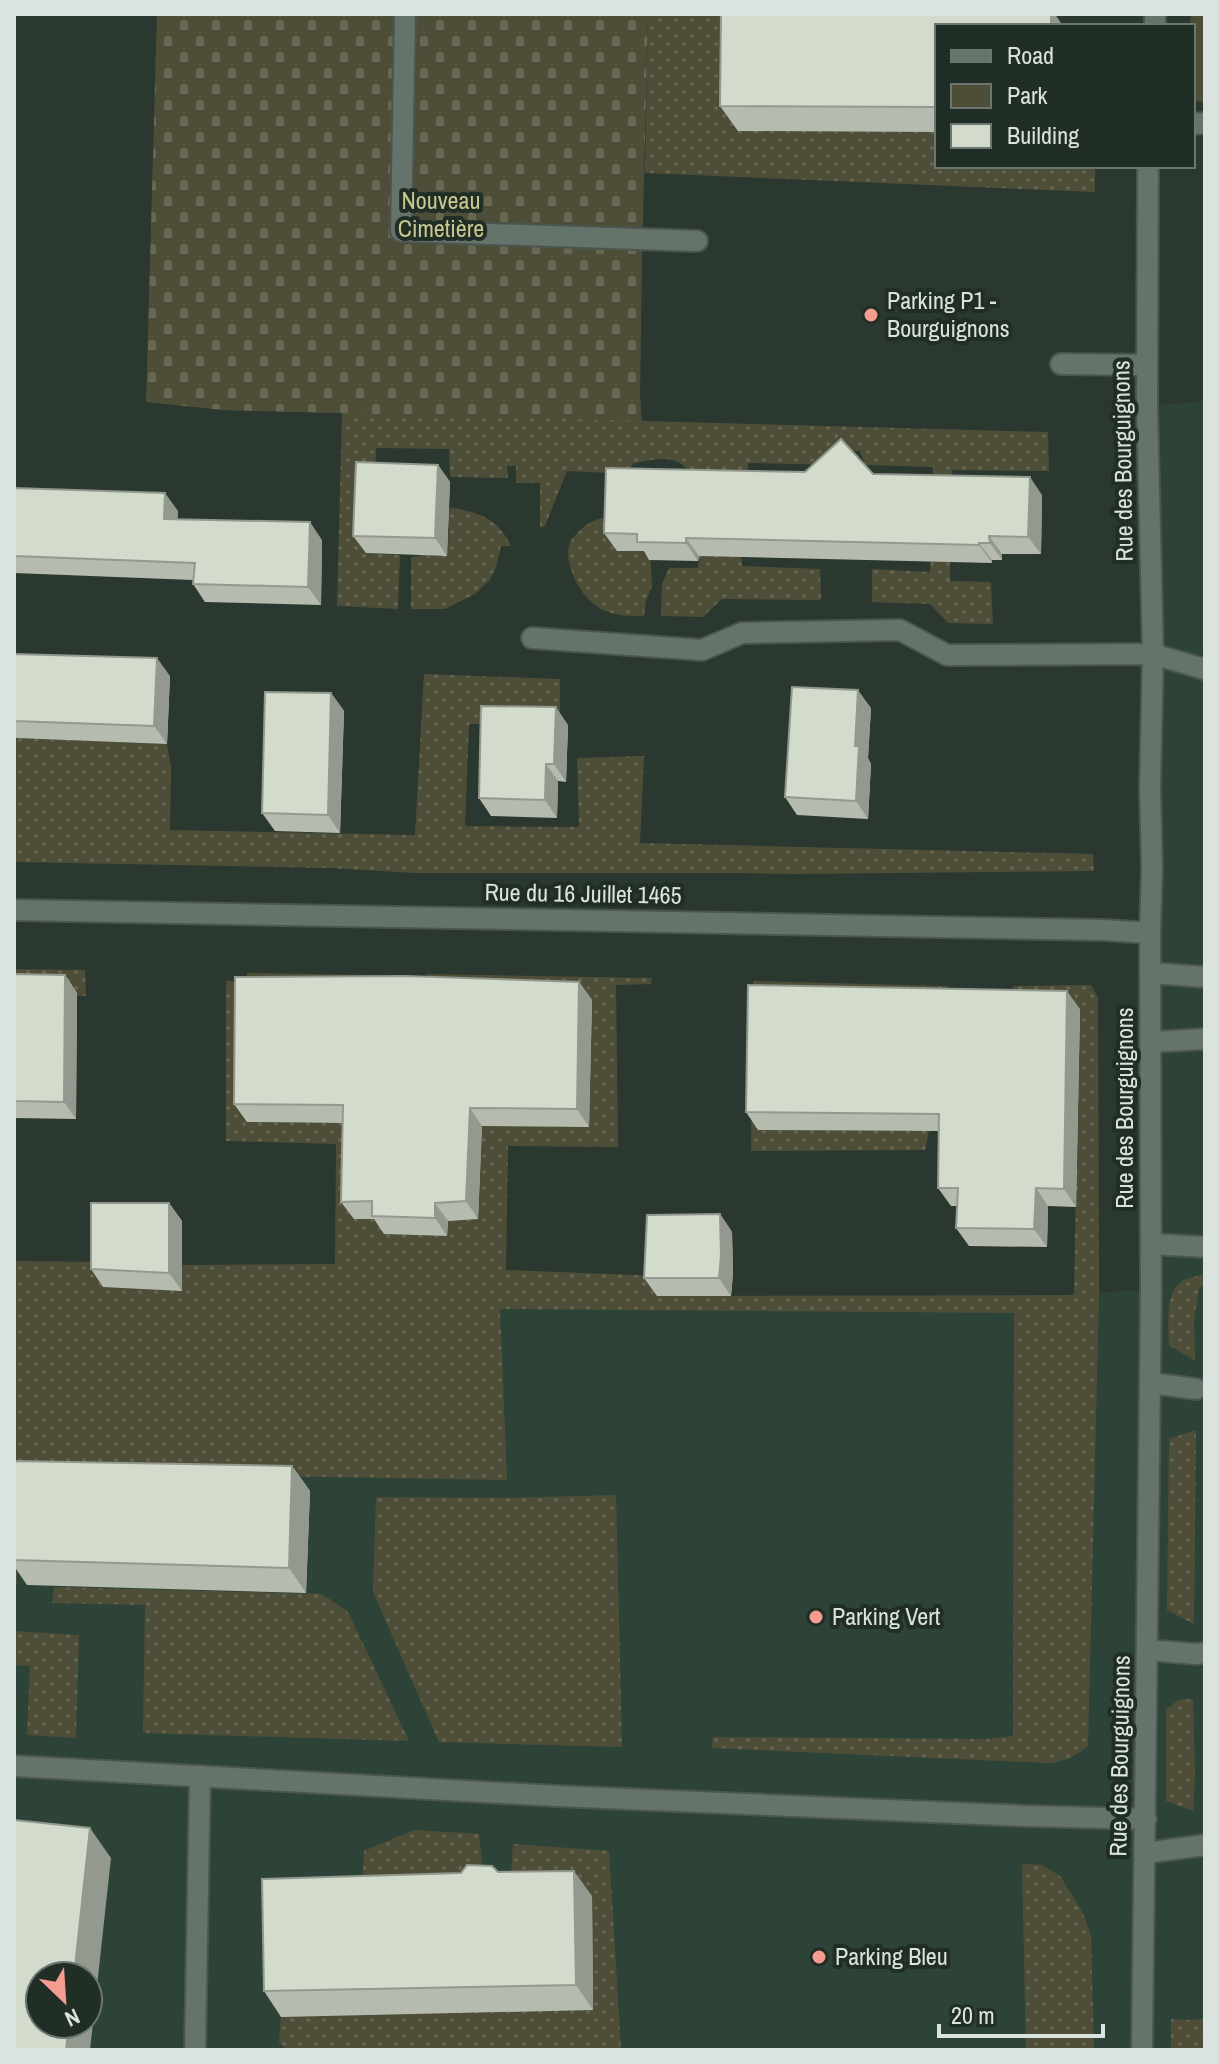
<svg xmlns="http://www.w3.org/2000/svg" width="1219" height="2064" font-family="'Archivo Narrow',sans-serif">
<defs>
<pattern id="green-dots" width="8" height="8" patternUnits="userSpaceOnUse" patternTransform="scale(2)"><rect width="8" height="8" fill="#4e4e38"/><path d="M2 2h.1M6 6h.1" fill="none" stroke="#676754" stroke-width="1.8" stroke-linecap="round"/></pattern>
<pattern id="cemetery-stones" width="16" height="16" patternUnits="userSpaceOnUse" patternTransform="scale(2)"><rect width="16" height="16" fill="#4e4e38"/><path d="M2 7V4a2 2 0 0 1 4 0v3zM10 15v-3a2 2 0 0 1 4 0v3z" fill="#676754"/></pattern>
</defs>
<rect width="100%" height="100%" fill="#2a3830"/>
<path fill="#2e4337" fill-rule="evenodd" d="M1205 401V2050H14V1284L182 1291 504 1296H1050L1121 1291H1151L1147 406ZM40 1976H88V2024H40Z"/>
<g fill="url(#green-dots)">
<polygon points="648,14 739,14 937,132 937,166 1095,166 1095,192 645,173"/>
<path d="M640 396 642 421 1048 432 1049 471 952 470 950 581 991 582 993 624 948 623 930 604 872 602V569L930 572 933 467 865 465 860 451 846 450 839 465 748 463 746 517 741 541 742 566 820 569 821 600 722 599 703 617 661 616 662 584 669 568H698C699 539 710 469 672 460 660 457 646 461 634 463L618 486 609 473 567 471 545 526 540 528V483H516V466H507L508 478 450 477 449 449 376 448 375 480 366 553 400 555 398 609 337 606 342 413 223 410Z"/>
<path d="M449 507C479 513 497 517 511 546H501L496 567 489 581 475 594 445 609H411V558L421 555 441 556 448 550Z"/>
<path d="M608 518 650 552 652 586 646 601 644 616C629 616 615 616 601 609 582 599 564 567 569 545 572 536 587 523 596 520 600 518 604 518 608 518Z"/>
<polygon points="424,674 560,679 560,725 469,724 465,826 579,827 577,758 644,756 640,843 1093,854 1094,871 795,874 736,873 416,873 329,868 14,862 15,738 167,744 171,767 170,830 415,835"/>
<polygon points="14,969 85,970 86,996 14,992"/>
<path d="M247 973 371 975 379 977 247 1122 333 1123 354 1111 385 1219V1234L447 1236 448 1221 473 1121 589 1126 592 1001 417 983 428 974 652 978 651 984 616 985 618 1147 508 1146 506 1270 658 1276V1296L1074 1295 1079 1010 1006 997 1014 986 1091 985 1098 998 1099 1293 1088 1746C1075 1756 1065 1762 1048 1763L712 1748 713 1737 987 1739 1013 1736 1014 1313 500 1309 507 1480 20 1472 17 1585H14V1261L103 1262 181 1291 182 1265 335 1264 336 1144 226 1141V985L227 981 245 982Z"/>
<polygon points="753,981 947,986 952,994 758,1130 929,1131 925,1150 751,1151"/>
<path d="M1205 1274V1284L1199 1288 1194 1321 1195 1361 1169 1345C1169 1324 1163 1290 1186 1279 1192 1277 1199 1276 1205 1274Z"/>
<polygon points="1196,1430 1194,1624 1167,1610 1169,1439"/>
<polygon points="616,1495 622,1747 439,1742 373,1592 376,1497 508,1498"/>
<polygon points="54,1587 322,1594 348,1612 409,1741 143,1733 145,1605 52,1603"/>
<polygon points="14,1631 79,1635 76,1738 27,1735 30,1666 14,1665"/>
<polygon points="1193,1699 1195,1776 1193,1811 1166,1801 1166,1709 1179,1700"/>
<polygon points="414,1830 479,1834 485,1891 362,1902 364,1851"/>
<polygon points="513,1844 609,1851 621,2050 286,2050 279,2042 281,2017 510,1891"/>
<polygon points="1030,1864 1042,1865 1060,1876 1082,1911 1091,1936 1094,2050 1026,2050 1022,1865"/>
<polygon points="1171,2019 1186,2020 1205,2019 1205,2050 1171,2050"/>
</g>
<g fill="url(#cemetery-stones)">
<polygon points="157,14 648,14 642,261 640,396 641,421 223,410 146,402"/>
<polygon points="1191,14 1205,14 1205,102 1193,101 1193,26 1190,26"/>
</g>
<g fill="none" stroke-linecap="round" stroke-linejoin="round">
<defs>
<g id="service">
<polyline points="405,14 401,231 697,241"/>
<polyline points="1061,364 1147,365"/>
<polyline points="532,638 702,650 742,633 900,630 947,655 1153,654 1204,669"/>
<polyline points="1151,973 1205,977"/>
<polyline points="1151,1042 1205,1039"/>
<polyline points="1151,1244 1205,1247"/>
<polyline points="1150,1383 1196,1389"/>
<polyline points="1148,1650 1195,1654 1205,1653"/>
<polyline points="14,1766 557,1796 1027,1816 1146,1819"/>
<polyline points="1145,1853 1205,1845"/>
<polyline points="195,2050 200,1776"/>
</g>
<g id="minor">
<polyline points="1193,124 1205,123"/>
<polyline points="14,910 1104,930 1150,933"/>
</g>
<g id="tertiary">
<polyline points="1155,26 1155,14"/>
<polyline points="1142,2050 1151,1292 1150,933 1152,868 1150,788 1153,654 1147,406 1148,166"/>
</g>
</defs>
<use href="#service" stroke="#4a564f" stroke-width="24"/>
<use href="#minor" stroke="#4a564f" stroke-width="24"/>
<use href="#tertiary" stroke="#4a564f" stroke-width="24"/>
<use href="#service" stroke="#64746a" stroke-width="20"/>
<use href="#minor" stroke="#64746a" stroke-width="20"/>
<use href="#tertiary" stroke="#64746a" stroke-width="20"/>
</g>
<g fill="#b5bcaf">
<polygon points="937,26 937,132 738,131 720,106"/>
<polygon points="438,465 450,482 447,556 366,553 353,536"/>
<polygon points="873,474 1042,495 1041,554 1002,554 1002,560 992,560 992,563 699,556 698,561 649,560 644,551 617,551 604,533"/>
<polygon points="14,488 178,511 177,520 322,540 321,605 205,602 193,584 193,580 14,573"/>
<polygon points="14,654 170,676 167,744 15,738"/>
<polygon points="331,693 344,711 340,833 275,831 262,813"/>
<polygon points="871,708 868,758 871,764 868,819 797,815 785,797"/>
<polygon points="568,725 566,782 558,781 557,818 491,816 479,798"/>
<polygon points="14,974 65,975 77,993 76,1119 14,1118"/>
<polygon points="579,982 592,1000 589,1127 482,1126 478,1219 448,1221 447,1236 384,1234 374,1219 354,1219 341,1202 343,1123 247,1122 234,1104"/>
<polygon points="1080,1009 1076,1207 1048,1206 1047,1247 969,1246 956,1228 957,1206 951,1206 938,1188 939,1131 758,1130 746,1112"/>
<polygon points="169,1203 182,1221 182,1291 103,1287 91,1269"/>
<polygon points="720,1214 732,1232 733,1273 731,1296 657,1296 644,1278"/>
<polygon points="14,1461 292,1466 310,1491 306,1593 27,1585 14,1566"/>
<polygon points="498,1872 592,1896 593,2010 281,2017 264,1991"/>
</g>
<g fill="#93998f">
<polygon points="1051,14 1055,14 1063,26 1051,26"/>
<polygon points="14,32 16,35 14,89"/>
<polygon points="438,465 450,482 447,556 435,538"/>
<polygon points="1030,477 1042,495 1041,554 1028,537"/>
<polygon points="165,493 178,511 176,537 164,519"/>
<polygon points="310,522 322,540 321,605 308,587"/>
<polygon points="989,536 1002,554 1002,560 990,543"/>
<polygon points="686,538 699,556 698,561 686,543"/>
<polygon points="979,543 992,560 992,563 979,545"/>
<polygon points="157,658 170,676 167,744 154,726"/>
<polygon points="858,690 871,708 868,758 871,764 868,819 856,801 855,746"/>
<polygon points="331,693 344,711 340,833 328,815"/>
<polygon points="556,707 568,725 566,782 554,764"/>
<polygon points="546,764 558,781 557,818 545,800"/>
<polygon points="65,975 77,993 76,1119 64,1102"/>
<polygon points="579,982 592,1000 589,1127 577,1109"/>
<polygon points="1067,991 1080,1009 1076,1207 1064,1189"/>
<polygon points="470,1108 482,1126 478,1219 466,1201"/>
<polygon points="1036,1188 1048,1206 1047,1247 1034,1229"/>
<polygon points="169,1203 182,1221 182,1291 169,1273"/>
<polygon points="435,1203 448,1221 447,1236 435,1218"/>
<polygon points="720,1214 732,1232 733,1273 731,1296 719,1278"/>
<polygon points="292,1466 310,1491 306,1593 289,1568"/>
<polygon points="90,1828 111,1858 90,2050 66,2050 69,2024 88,2024 88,1976 74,1976"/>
<polygon points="574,1871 592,1896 593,2010 576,1985"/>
</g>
<g fill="#d2dbcc" stroke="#93998f" stroke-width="2">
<polygon points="721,14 1051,14 1051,26 937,26 937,107 720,106"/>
<polygon points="841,439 873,474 1030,477 1028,537 989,536 990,543 979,543 979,545 686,538 686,543 637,542 637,534 604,533 606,468 805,472"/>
<polygon points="356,462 438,465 435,538 353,536"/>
<polygon points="14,488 165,493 164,519 310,522 308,587 193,584 195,563 14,556"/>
<polygon points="14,654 157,658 154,726 14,721"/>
<polygon points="792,687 858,690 855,746 859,746 856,801 785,797"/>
<polygon points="265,692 331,693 328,815 262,813"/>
<polygon points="481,706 556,707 554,764 546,764 545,800 479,798"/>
<polygon points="14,974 65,975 64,1102 14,1101"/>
<polygon points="405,976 579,982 577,1109 470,1108 466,1201 435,1203 435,1218 372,1216 372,1201 341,1202 343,1105 234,1104 235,977"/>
<polygon points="748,985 1067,991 1064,1189 1036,1188 1034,1229 956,1228 958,1188 938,1188 939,1114 746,1112"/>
<polygon points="91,1203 169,1203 169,1273 91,1269"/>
<polygon points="720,1214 721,1255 719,1278 644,1278 647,1215"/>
<polygon points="14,1461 292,1466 289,1568 14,1560"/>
<polygon points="14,1820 90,1828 74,1976 40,1976 40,2024 69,2024 66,2050 14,2050"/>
<polygon points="467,1865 492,1866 498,1872 574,1871 576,1985 264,1991 262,1879 461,1873"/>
</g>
<g fill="#f59c90" stroke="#202e26" stroke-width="3">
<circle cx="871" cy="315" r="8"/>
<circle cx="816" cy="1617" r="8"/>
<circle cx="819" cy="1957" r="8"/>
</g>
<g text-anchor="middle" stroke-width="8" stroke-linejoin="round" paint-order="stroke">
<g font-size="24" fill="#c8c78f" stroke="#202e26">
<text x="441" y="209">Nouveau<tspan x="441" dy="28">Cimetière</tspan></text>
</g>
<g font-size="24" fill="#dae3de" stroke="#202e26" text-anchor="start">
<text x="887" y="309">Parking P1 -<tspan x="887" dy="28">Bourguignons</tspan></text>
<text x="832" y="1625">Parking Vert</text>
<text x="835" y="1965">Parking Bleu</text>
</g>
<g font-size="24" fill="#dae3de" stroke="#202e26">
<text transform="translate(1123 461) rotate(-91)" y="8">Rue des Bourguignons</text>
<text transform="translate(583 894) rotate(1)" y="8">Rue du 16 Juillet 1465</text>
<text transform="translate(1125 1108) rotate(-90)" y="8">Rue des Bourguignons</text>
<text transform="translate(1120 1756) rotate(-89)" y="8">Rue des Bourguignons</text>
</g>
</g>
<rect width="1219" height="2064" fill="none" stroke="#dae3de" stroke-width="32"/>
<rect x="935" y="24" width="260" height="144" fill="#202e26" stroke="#6a7670" stroke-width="2"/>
<rect x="951" y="50" width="40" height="12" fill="#64746a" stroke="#6a7670" stroke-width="2"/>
<text x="1007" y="64" font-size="24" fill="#dae3de">Road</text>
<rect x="951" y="84" width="40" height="24" fill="#4e4e38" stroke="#6a7670" stroke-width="2"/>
<text x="1007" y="104" font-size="24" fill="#dae3de">Park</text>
<rect x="951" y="124" width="40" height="24" fill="#d2dbcc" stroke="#6a7670" stroke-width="2"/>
<text x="1007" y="144" font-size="24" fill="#dae3de">Building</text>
<g transform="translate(64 2000) rotate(155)"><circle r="38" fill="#202e26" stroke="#6a7670" stroke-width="2"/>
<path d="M0-6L14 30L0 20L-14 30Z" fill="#f59c90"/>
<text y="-12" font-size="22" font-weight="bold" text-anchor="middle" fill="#dae3de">N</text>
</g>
<path d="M939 2024v12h164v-12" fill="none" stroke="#dae3de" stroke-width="4"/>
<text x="951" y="2024" font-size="24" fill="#dae3de" stroke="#202e26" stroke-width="6" paint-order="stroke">20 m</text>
</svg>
